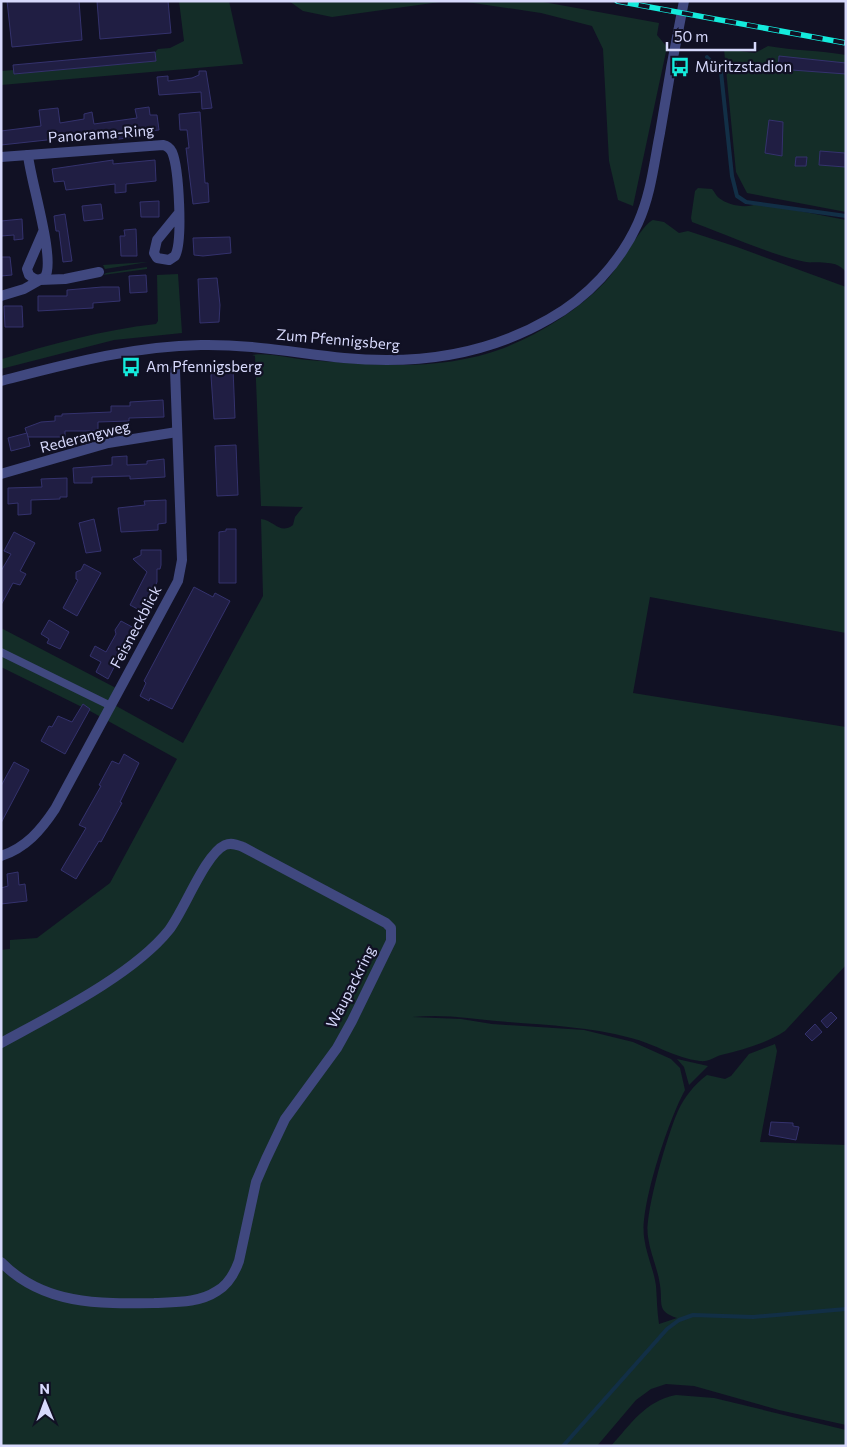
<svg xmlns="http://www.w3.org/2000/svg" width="847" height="1447" font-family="Commissioner,sans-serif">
<rect width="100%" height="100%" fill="#111124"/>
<g fill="#142d28">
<polygon points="179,1 229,1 243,64 1,85 1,71 14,70 14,74 156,61 155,52 158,49 170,48 184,41"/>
<polygon points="289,1 447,1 332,17 303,11"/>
<polygon points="460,1 538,1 659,23 657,35 667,47 633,206 618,200 609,161 603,49 592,26 541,13"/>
<path d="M768 46C794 51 819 50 846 55V212L747 193 736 172 724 49 755 53Z"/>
<path d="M698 188 712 189C715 192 716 196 719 198 729 206 748 209 758 203L846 220V272C836 259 821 264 806 262 773 256 725 234 692 222L691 218 695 191Z"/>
<path d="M653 220 664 222 679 233 688 231 737 247 846 287V633L650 597 633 693 846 727V965L785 1031C765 1044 744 1049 721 1055 714 1057 709 1062 700 1061 675 1058 655 1044 631 1038 587 1026 542 1025 496 1021 468 1018 441 1014 412 1017L461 1019 492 1024 584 1030 633 1042 671 1059 680 1068 685 1090C669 1119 640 1205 644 1237 646 1254 654 1270 656 1286 657 1299 657 1312 659 1324L677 1318C656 1311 663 1304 660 1285 658 1269 650 1253 648 1237 644 1215 668 1133 678 1111 685 1096 694 1085 707 1075L725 1079 731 1076 749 1054 775 1044 777 1051 760 1142 846 1145V1425L779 1410 694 1386 666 1384 651 1389 636 1400 597 1446H1V950L10 949V940L37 938 110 883 177 759 90 711 1 667V628L116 688 109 702 183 743 263 596 261 519C275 521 280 535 293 525L295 517 303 507 261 506 255 356 252 355C266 352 293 359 308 360 375 365 440 372 504 348 541 333 577 311 605 282 617 270 643 223 653 220Z"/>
<polygon points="148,262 105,269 103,265"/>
<polygon points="147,267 147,269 103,275 106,273"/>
<path d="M178 274 182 333 114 340 1 369 2 359C52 344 102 330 156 324L158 321 157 275Z"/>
<polygon points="677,1059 708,1066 689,1085 684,1067"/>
<path d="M676 1395 714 1398 846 1430V1446H611C631 1424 645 1401 676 1395Z"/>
</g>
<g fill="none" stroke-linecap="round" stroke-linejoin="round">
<g stroke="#122f46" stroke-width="4">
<polyline points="707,57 721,72 732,176 737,196 746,202 846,216"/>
<polyline points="563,1446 667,1329 679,1320 693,1315 753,1317 846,1309"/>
</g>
</g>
<g fill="#201e43" stroke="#34326d">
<polygon points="7,1 79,1 82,40 12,47"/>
<polygon points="97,1 168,1 171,33 100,39"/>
<polygon points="155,52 156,61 14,74 13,65"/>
<polygon points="779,56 846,63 846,74 778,69"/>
<polygon points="199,71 206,71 212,108 202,109 201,92 159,95 157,77 168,76 168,81 192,78 199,75"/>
<polygon points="149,107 150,115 157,115 159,130 133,133 134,137 112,140 111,133 1,145 1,131 41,126 39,110 58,108 60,123 84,119 84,114 92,112 94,124 137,118 135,109"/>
<polygon points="200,112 205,183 208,183 209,202 193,204 186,148 189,148 187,130 180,130 179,114"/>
<polygon points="769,120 783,122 782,156 765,153"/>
<polygon points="820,151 845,153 845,167 819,165"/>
<polygon points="796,157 807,157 806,166 795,166"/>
<polygon points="113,160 113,164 155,160 156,181 126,184 126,192 115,193 115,184 66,190 64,181 54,182 52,169"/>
<polygon points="159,201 159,217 141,217 140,202"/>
<polygon points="101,204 103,219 84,221 82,206"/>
<polygon points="65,214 72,261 63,262 59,231 56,231 54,216"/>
<polygon points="22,219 23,239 14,240 14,235 1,236 1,221"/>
<polygon points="136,229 137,256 121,256 120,236 125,236 124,230"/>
<polygon points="230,237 231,253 203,256 194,255 193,238"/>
<polygon points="1,257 10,257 12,275 1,276"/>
<polygon points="146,275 147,292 130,293 129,276"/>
<polygon points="217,278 220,305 219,322 200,323 198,279"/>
<polygon points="102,287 119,287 120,301 93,303 93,308 38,311 38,296 67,296 67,290"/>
<polygon points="4,306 22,306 23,327 5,327"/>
<polygon points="217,368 233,368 235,418 214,419 211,376 212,369"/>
<polygon points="163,400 164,417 129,418 129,421 98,422 98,431 65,431 65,437 28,437 25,428 41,422 55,421 55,416 62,416 62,414 111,412 111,406 130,406 130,402"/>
<polygon points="27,433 30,446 11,451 8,438"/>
<polygon points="236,445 238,495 217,496 215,446"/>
<polygon points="127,456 127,465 147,464 147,461 164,459 165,477 130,479 130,476 92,477 92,483 74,483 73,468 112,465 112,457"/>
<polygon points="67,478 67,497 60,497 60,499 31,500 31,514 18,515 18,503 8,504 8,488 42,487 41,479"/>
<polygon points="166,500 166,523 158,524 158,530 121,532 118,508 145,505 144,501"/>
<polygon points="94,519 101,551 86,553 79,523"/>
<polygon points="226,529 236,529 236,583 219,583 219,532 226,531"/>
<polygon points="14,532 35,543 20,571 26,574 20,585 13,583 1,605 1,571 11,554 4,551"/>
<polygon points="141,550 161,550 161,565 160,569 157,569 157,582 143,612 130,605 147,572 133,559 141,555"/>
<polygon points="84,564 101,573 77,616 63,608 78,580 76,579 76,572 81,570"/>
<polygon points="194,587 213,597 215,593 230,601 172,709 150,698 149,701 140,696 146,683 144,681"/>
<polygon points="49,620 69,632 60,649 47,643 49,639 41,634"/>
<polygon points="121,621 134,628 108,679 96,672 101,662 90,656 95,646 106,652 116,634 115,630"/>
<polygon points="83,704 90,709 65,754 41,741 49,726 52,727 58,716 72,722"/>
<polygon points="124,754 139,763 120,802 122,803 101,842 99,841 76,879 61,870 86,828 79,825 101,786 99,785 112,761 119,764"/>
<polygon points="14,762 29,770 1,823 1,786"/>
<polygon points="18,872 19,885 25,884 27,901 1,904 1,888 8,886 7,874"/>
<polygon points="831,1012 837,1018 827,1028 821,1021"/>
<polygon points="815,1024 822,1032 812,1041 805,1034"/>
<polygon points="771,1122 793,1123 793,1126 799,1127 796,1140 769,1135"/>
</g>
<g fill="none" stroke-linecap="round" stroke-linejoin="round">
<polyline stroke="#40487f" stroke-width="8" points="1,652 111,706"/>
<g stroke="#40487f" stroke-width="10">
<path d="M28 155C30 179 56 260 45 277 39 281 35 280 29 275L27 269 43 232"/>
<path d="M1 157 163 145C168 146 170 148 172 152 179 168 183 242 175 256L169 260 157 258 154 253 157 240 179 213"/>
<polyline points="1,296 24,289 40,280 65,279 99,272"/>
<path d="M1 381C67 364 133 346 201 345 249 344 296 353 344 358 416 365 485 356 549 319 587 298 620 263 638 223 651 194 654 163 660 133 667 89 675 45 684 1"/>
<polyline points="1,474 108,443 177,432"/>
<path d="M1 856C26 848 41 830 55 809L178 581 182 560 175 370"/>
<path d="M1 1043C52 1015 133 975 169 930 184 911 205 854 225 845 232 842 237 845 243 847L386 923 391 928V941L352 1021 337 1048 285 1119 266 1159 256 1182 239 1261C235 1272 228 1285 217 1291 199 1303 176 1302 154 1303 99 1304 43 1305 1 1262"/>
</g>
<defs>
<polyline id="rail" points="617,1 846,43"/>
</defs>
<use href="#rail" stroke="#14ebdc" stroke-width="5.5"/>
<use href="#rail" stroke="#111124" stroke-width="4" stroke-dasharray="11" stroke-linecap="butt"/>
</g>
<defs>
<symbol id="bus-bare" viewBox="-9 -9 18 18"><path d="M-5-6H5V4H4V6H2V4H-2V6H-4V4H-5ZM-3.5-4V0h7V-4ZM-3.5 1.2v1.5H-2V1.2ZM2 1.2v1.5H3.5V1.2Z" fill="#14ebdc" stroke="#111124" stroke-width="2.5" paint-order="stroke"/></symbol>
</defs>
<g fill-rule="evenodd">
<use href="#bus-bare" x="666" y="53" width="28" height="28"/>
<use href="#bus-bare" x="117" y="353" width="28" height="28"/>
</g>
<g text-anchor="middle" stroke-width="4.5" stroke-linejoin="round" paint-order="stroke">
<g font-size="15" fill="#d7d9fc" stroke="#111124" text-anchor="start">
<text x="695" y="72">Müritzstadion</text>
<text x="146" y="372">Am Pfennigsberg</text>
</g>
<g font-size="15" fill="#d7d9fc" stroke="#111124">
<text transform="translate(101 134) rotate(-4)" y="5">Panorama-Ring</text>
<text transform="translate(338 340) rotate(5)" y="5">Zum Pfennigsberg</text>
<text transform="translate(85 437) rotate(-14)" y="5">Rederangweg</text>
<text transform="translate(136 627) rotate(-62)" y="5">Feisneckblick</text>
<text transform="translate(351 987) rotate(-63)" y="5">Waupackring</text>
</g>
</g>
<rect width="847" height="1447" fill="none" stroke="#d7d9fc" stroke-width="5"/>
<g transform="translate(45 1402) rotate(359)" stroke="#111124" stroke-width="4" paint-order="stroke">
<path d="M0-4L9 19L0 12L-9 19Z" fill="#d7d9fc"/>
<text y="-8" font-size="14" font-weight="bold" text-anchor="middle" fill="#d7d9fc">N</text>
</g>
<path d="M667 42v8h88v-8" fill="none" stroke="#d7d9fc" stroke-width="2.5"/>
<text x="674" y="42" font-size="15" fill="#d7d9fc" stroke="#111124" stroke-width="4" paint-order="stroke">50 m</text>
</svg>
